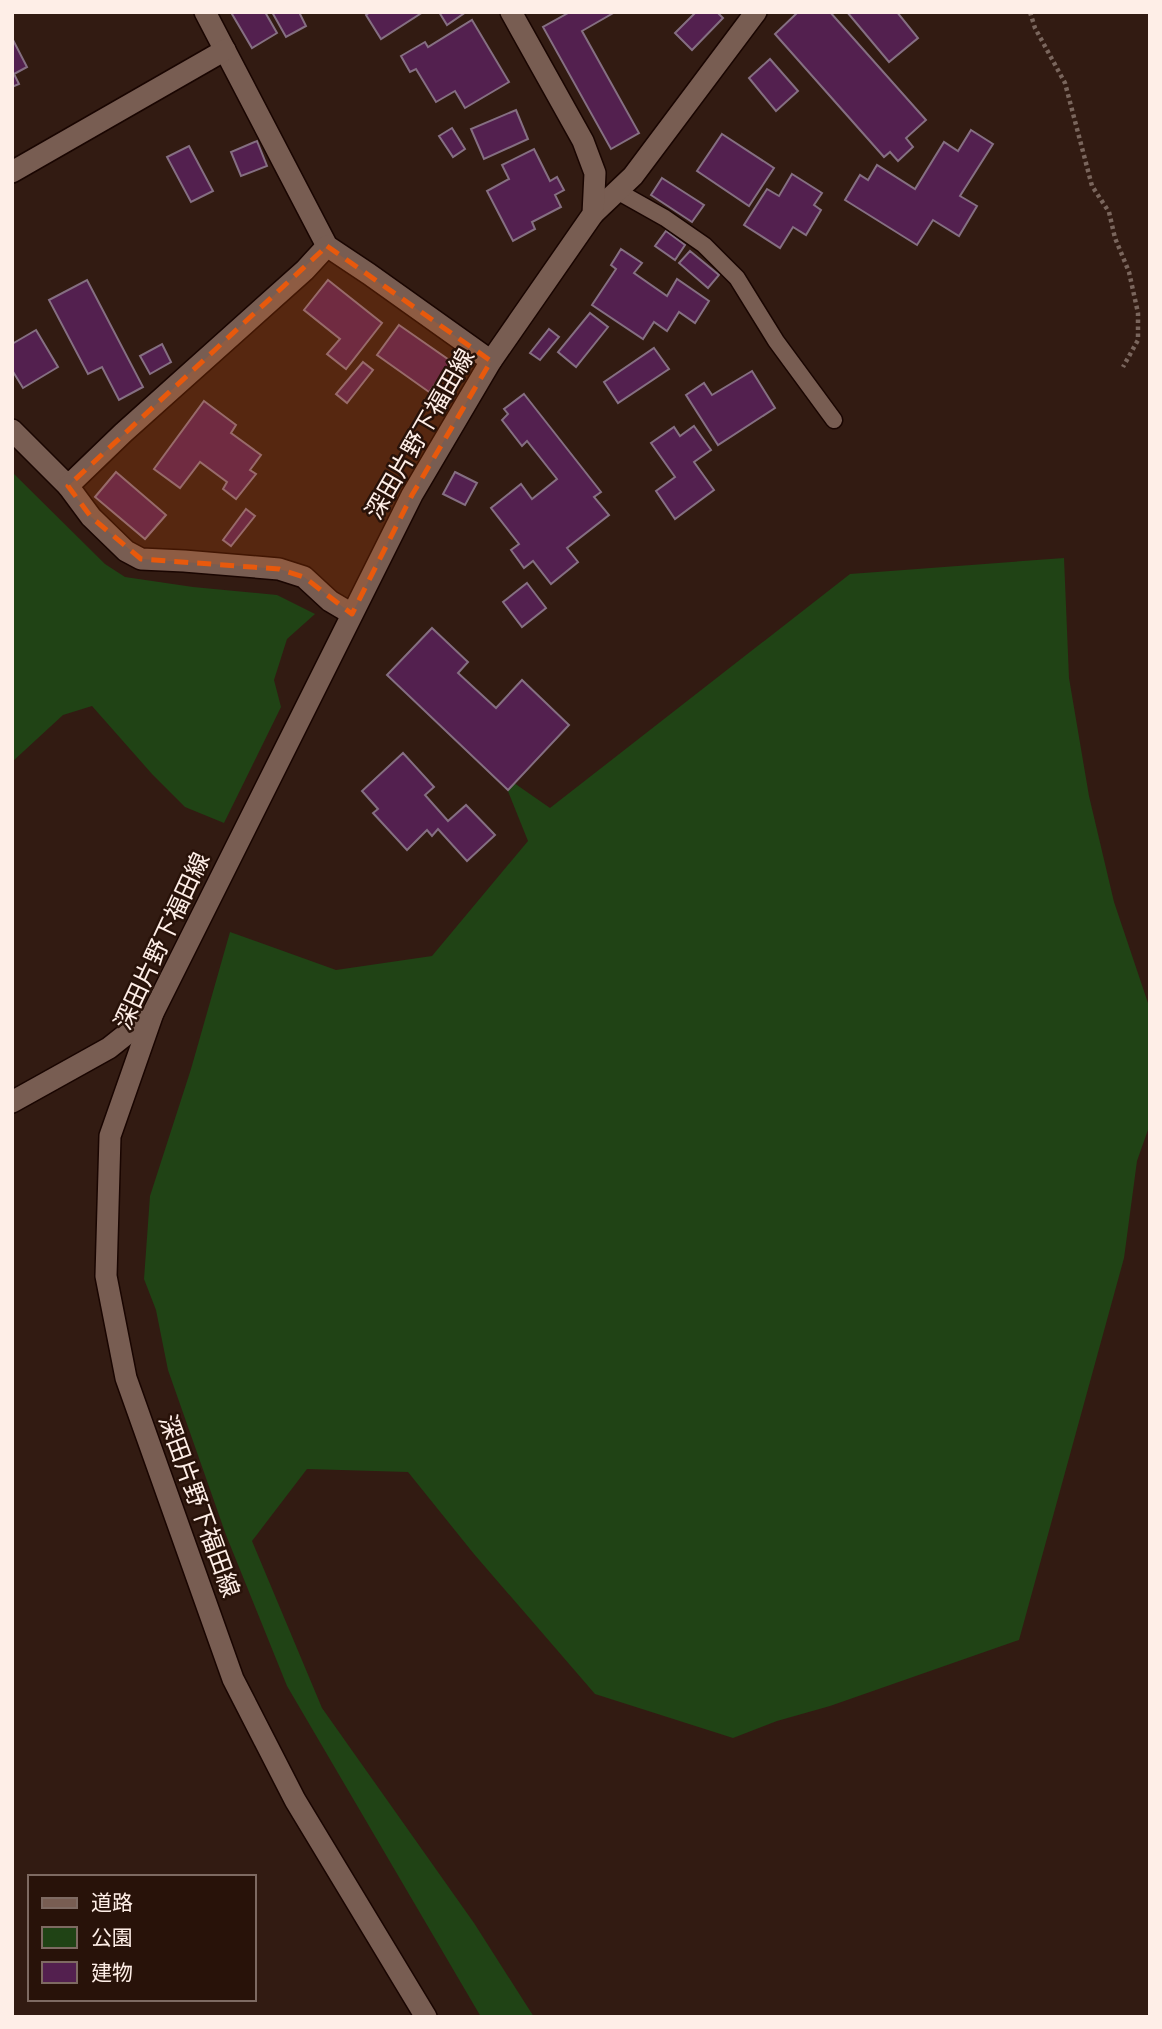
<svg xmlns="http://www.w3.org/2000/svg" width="1162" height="2029" font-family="'Alegreya Sans','Noto Sans JP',sans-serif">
<rect width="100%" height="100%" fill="#321b12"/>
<g fill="#204315">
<polygon points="12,472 105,564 125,577 193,587 277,595 315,614 287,639 274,680 281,707 224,823 185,807 152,774 92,706 63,715 12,762"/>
<polygon points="1064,558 1069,678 1089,796 1114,902 1150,1009 1150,1124 1137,1161 1124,1258 1019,1640 830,1706 777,1721 733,1738 595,1694 474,1554 408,1472 307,1469 252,1541 322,1708 474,1923 534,2017 481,2017 287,1686 226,1535 168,1370 156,1310 144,1279 150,1196 191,1069 230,932 336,970 432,956 528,841 501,774 550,808 850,574"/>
</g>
<g fill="#53204f" stroke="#856f82" stroke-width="2">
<polygon points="235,12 265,12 277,33 252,48 232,14"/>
<polygon points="272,12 299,12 306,26 286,37"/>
<polygon points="370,12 423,12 381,39 366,15"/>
<polygon points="439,12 466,12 447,25"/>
<polygon points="570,12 615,12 582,31 639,133 611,149 543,27"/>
<polygon points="696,12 717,12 723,18 692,50 675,33"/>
<polygon points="798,12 830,12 926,120 906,138 913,147 898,161 890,152 884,157 775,34"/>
<polygon points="847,12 897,12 918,38 889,62"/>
<polygon points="472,20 509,82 465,108 455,91 436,102 416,69 410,72 401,56 425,42 428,47"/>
<polygon points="12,38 27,67 14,74 19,84 12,87"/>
<polygon points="770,59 798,91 776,111 749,78"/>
<polygon points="516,110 528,139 484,159 471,129"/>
<polygon points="452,128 465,149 453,157 439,136"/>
<polygon points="971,130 993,144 960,196 977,206 959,236 933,220 917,245 845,200 860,175 868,180 877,165 915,189 944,142 958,151"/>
<polygon points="722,134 774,168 749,206 697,171"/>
<polygon points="257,141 267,166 241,176 231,152"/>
<polygon points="189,146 213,191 191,202 167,157"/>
<polygon points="534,149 550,181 557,177 564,190 555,195 561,207 532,222 535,229 513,241 487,191 509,179 502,165"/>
<polygon points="792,174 822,193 814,205 821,210 806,235 793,227 780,248 744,225 767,189 779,196"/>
<polygon points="662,178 704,205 692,222 651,195"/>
<polygon points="666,231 685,245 675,260 655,246"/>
<polygon points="621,249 642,263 634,273 667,296 677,279 709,301 695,323 679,312 667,331 654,322 643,339 592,305 616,269 611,265"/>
<polygon points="690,251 719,275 708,288 679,263"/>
<polygon points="87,280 143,387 119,400 102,367 88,374 49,300"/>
<polygon points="328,280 382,323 346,369 327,354 340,339 304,310"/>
<polygon points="590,313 608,327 576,367 558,352"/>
<polygon points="399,325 452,362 429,392 377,355"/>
<polygon points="549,329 559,337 540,360 530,353"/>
<polygon points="36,330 58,367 23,388 12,370 12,344"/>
<polygon points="162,344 171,362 150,374 140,356"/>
<polygon points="654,348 669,369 618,403 604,382"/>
<polygon points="363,362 373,370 347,403 336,394"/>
<polygon points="752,371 775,408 718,445 686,395 704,383 712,395"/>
<polygon points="524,394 601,492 594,497 609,515 567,548 578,562 551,584 533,561 524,568 511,550 519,544 491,508 521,484 532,499 557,479 527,441 522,446 502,420 508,414 504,409"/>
<polygon points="204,401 236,425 231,433 261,455 250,470 256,474 236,499 223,489 227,482 200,462 180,488 154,469"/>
<polygon points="694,426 711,450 694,462 714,490 675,519 656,491 675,477 651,443 674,427 680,436"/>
<polygon points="116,472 166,515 145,539 95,497"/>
<polygon points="455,472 477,483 465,505 443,494"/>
<polygon points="246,509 255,516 231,546 223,540"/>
<polygon points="527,583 546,608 522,627 503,602"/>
<polygon points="432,628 468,662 458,673 496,708 522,680 569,725 508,790 387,675"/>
<polygon points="403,753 434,787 425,795 448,821 466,805 495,835 467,861 438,829 432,836 427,830 407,850 373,813 378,809 362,791"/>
</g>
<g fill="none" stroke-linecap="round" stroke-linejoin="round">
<defs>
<polyline id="lane" points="617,191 665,218 704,245 737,278 776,341 834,420"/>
<g id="street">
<polyline points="205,12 327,246 369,274 491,361"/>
<polyline points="12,172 225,50"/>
<polyline points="593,214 633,176 756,12"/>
<polyline points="12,430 68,486 123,433 305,270 327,246"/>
<polyline points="68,486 91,517 126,551 141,559 184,561 279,569 304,577 330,601 352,614"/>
<polyline points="12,1102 109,1048 153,1013"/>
</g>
<polyline id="secondary" points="426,2017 295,1800 233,1679 126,1378 106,1276 110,1136 153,1013 412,495 491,361 593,214 595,173 583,141 511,12"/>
</defs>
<use href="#lane" stroke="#190501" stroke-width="19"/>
<use href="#street" stroke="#190501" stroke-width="24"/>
<use href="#secondary" stroke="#190501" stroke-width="24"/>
<polyline stroke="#7a665d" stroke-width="4.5" stroke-dasharray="3.5 3.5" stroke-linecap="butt" points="1030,12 1035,28 1065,83 1092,186 1109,212 1115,238 1129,272 1138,313 1138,340 1123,367"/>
<use href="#lane" stroke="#785d52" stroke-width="16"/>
<use href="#street" stroke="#785d52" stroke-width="21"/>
<use href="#secondary" stroke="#785d52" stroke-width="21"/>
</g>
<path fill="#e8590c" fill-opacity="0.2" stroke="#e8590c" stroke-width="5" stroke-dasharray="14 9" stroke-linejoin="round" d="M327 246 491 361 412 495 352 614 304 577 279 569 141 559 91 517 68 486Z"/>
<g text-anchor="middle" stroke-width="5" stroke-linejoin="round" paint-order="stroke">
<g font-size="24" fill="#feeee7" stroke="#281209">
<text transform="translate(420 434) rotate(-60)" y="8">深田片野下福田線</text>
<text transform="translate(162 941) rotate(-65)" y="8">深田片野下福田線</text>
<text transform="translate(199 1506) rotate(70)" y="8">深田片野下福田線</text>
</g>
</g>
<rect width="1162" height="2029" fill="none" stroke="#feeee7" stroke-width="28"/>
<rect x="28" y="1875" width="228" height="126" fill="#281209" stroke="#7e6a62" stroke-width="2"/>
<rect x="42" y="1898" width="35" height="10" fill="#785d52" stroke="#7e6a62" stroke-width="2"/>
<text x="91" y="1910" font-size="21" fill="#feeee7">道路</text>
<rect x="42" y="1927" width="35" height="21" fill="#204315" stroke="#7e6a62" stroke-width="2"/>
<text x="91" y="1945" font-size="21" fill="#feeee7">公園</text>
<rect x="42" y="1962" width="35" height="21" fill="#53204f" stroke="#7e6a62" stroke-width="2"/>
<text x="91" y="1980" font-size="21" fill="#feeee7">建物</text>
</svg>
